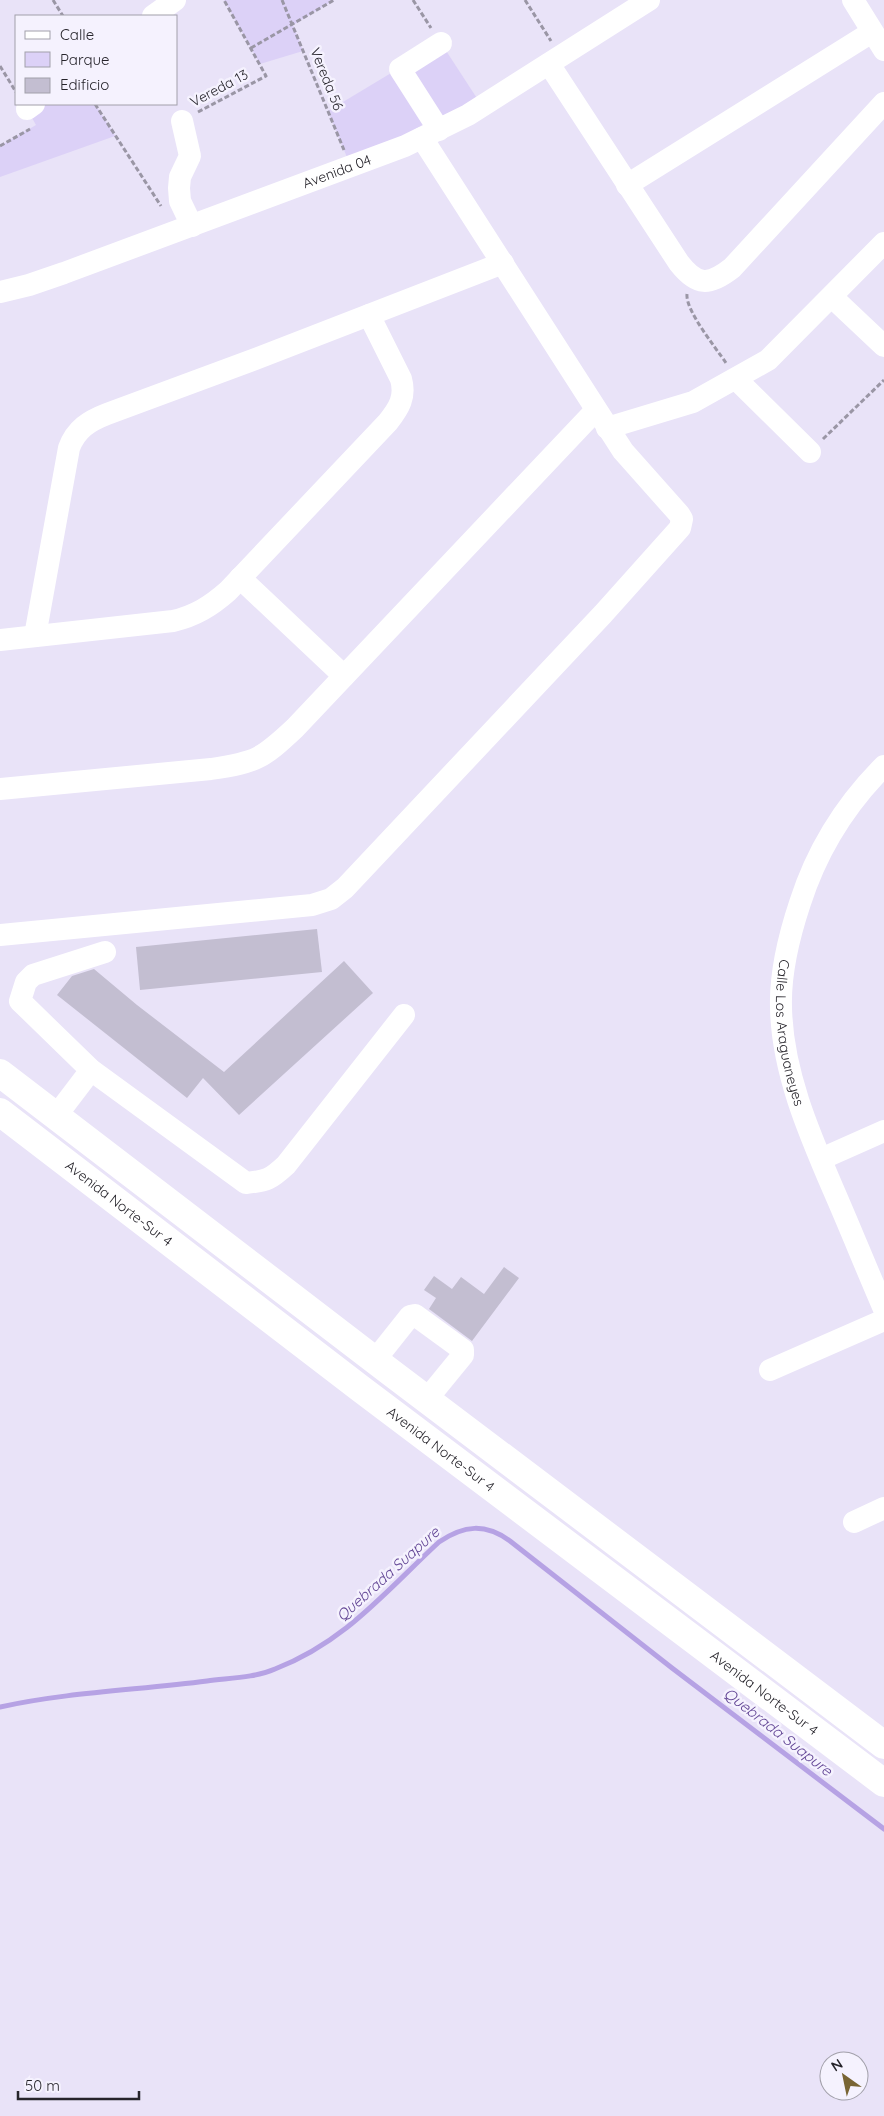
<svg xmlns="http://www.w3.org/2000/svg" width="884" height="2116" font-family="Quicksand,sans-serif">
<rect width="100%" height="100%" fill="#e9e3f8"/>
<g fill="#dcd1f7">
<polygon points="224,0 334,0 293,25 303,51 260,64"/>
<polygon points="441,43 482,106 351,167 328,111"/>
<polygon points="34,104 95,104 115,136 0,177 0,146 36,125 27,109"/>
</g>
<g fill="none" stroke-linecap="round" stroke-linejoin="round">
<path stroke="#b6a2e4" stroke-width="5" d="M0 1707C68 1692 139 1690 207 1681 229 1678 254 1678 275 1669 345 1642 385 1592 439 1542 464 1525 485 1523 510 1541L672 1668 884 1829"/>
</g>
<g fill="#c3bed1">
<polygon points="317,929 322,972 140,990 136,947"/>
<polygon points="344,961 373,993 239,1115 203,1078 187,1098 57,995 72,976 94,969 137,1005 224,1072"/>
<polygon points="504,1267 519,1278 472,1341 429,1309 436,1298 424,1290 434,1276 452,1289 461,1277 484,1294"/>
</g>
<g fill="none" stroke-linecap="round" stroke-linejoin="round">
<g stroke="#9a96a5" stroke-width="3" stroke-dasharray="5 2.5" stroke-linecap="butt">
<polyline points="53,0 63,16"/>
<polyline points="282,0 344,150"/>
<polyline points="413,0 431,28"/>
<polyline points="525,0 551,41"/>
<polyline points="251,48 334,0"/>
<polyline points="0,66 16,92"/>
<polyline points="95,104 161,206"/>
<polyline points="198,112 266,76 224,0"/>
<polyline points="0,146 30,129"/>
<path d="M687 294C685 310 716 348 726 363"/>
<polyline points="823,439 884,380"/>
</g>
<g stroke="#fff" stroke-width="22">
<polyline points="853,0 884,50"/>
<polyline points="153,16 175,0"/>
<path d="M549 64 679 263C697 286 709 286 732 268L884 103"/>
<polyline points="27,109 34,104"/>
<polyline points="182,121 190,156 180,177 179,188 180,201 192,226"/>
<polyline points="439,130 400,69 441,43"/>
<polyline points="627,185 872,32"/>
<path id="s1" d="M0 292 29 285 64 273 405 146 468 115 649 0"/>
<polyline points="832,297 884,346"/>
<polyline points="736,379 810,452"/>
<polyline points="607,428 693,402 768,360 884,243"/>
<polyline points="240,578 344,676"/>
<path d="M35 636 69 448C76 429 89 421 107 414L258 358 503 263"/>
<path d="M0 640 173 621C195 616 211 606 228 591L388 422C399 408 406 397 401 379L369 315"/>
<path id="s2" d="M884 766C845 805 817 850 800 903 789 936 780 971 781 1007 782 1071 809 1133 834 1191 851 1230 867 1270 884 1309"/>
<path d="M0 789 211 769C257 762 262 759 295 728L596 410"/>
<polyline points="0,935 312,905 331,899 345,888 603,614 680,528 682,519 679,514 623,451 422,138"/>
<path d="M105 952 33 975 26 982 20 1001 91 1070 246 1183C267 1181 271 1179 286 1165L404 1015"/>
<polyline points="56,1116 91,1070"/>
<polyline points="821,1159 884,1131"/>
<polyline points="375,1360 410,1316 415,1315 463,1350 463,1355 427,1399"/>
<polyline points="770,1370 884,1320"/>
<polyline points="854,1522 884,1508"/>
</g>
<g stroke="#fff" stroke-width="28">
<polyline points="0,1073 389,1371 884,1745"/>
<path id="s3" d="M0 1112 361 1389 884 1783"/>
</g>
</g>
<g text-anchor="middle" stroke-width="5" stroke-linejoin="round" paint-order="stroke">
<g font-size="14" fill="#26242b" stroke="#f5f2fe">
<text transform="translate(327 79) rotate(68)" y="5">Vereda 56</text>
<text transform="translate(219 88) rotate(-28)" y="5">Vereda 13</text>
<text dy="5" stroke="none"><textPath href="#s1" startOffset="358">Avenida 04</textPath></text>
<text dy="5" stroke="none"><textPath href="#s2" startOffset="295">Calle Los Araguaneyes</textPath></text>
<text dy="5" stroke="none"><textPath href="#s3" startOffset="150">Avenida Norte-Sur 4</textPath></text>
<text dy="5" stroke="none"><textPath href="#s3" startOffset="555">Avenida Norte-Sur 4</textPath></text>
<text dy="5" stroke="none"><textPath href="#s3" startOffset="960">Avenida Norte-Sur 4</textPath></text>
</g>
<g font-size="15" font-style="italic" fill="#614494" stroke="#f5f2fe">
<text transform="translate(388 1574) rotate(-42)" y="5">Quebrada Suapure</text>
<text transform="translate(778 1732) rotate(38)" y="5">Quebrada Suapure</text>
</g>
</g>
<rect x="15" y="15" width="162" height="90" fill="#f5f2fe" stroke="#a2a0aa"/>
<rect x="25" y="31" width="25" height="8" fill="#ffffff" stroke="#a2a0aa"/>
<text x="60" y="40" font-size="15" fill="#26242b">Calle</text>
<rect x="25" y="52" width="25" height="15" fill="#dcd1f7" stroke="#a2a0aa"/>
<text x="60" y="65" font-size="15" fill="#26242b">Parque</text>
<rect x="25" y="78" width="25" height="15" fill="#c3bed1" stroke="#a2a0aa"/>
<text x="60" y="90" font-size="15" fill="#26242b">Edificio</text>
<g transform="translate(844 2076) rotate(327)"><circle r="24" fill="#f5f2fe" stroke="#a2a0aa"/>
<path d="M0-4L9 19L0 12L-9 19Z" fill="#796534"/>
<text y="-8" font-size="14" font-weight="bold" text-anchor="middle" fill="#26242b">N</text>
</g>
<path d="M18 2091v8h121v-8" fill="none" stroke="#26242b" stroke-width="2.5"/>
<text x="25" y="2091" font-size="15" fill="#26242b" stroke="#f5f2fe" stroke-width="4" paint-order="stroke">50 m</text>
</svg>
